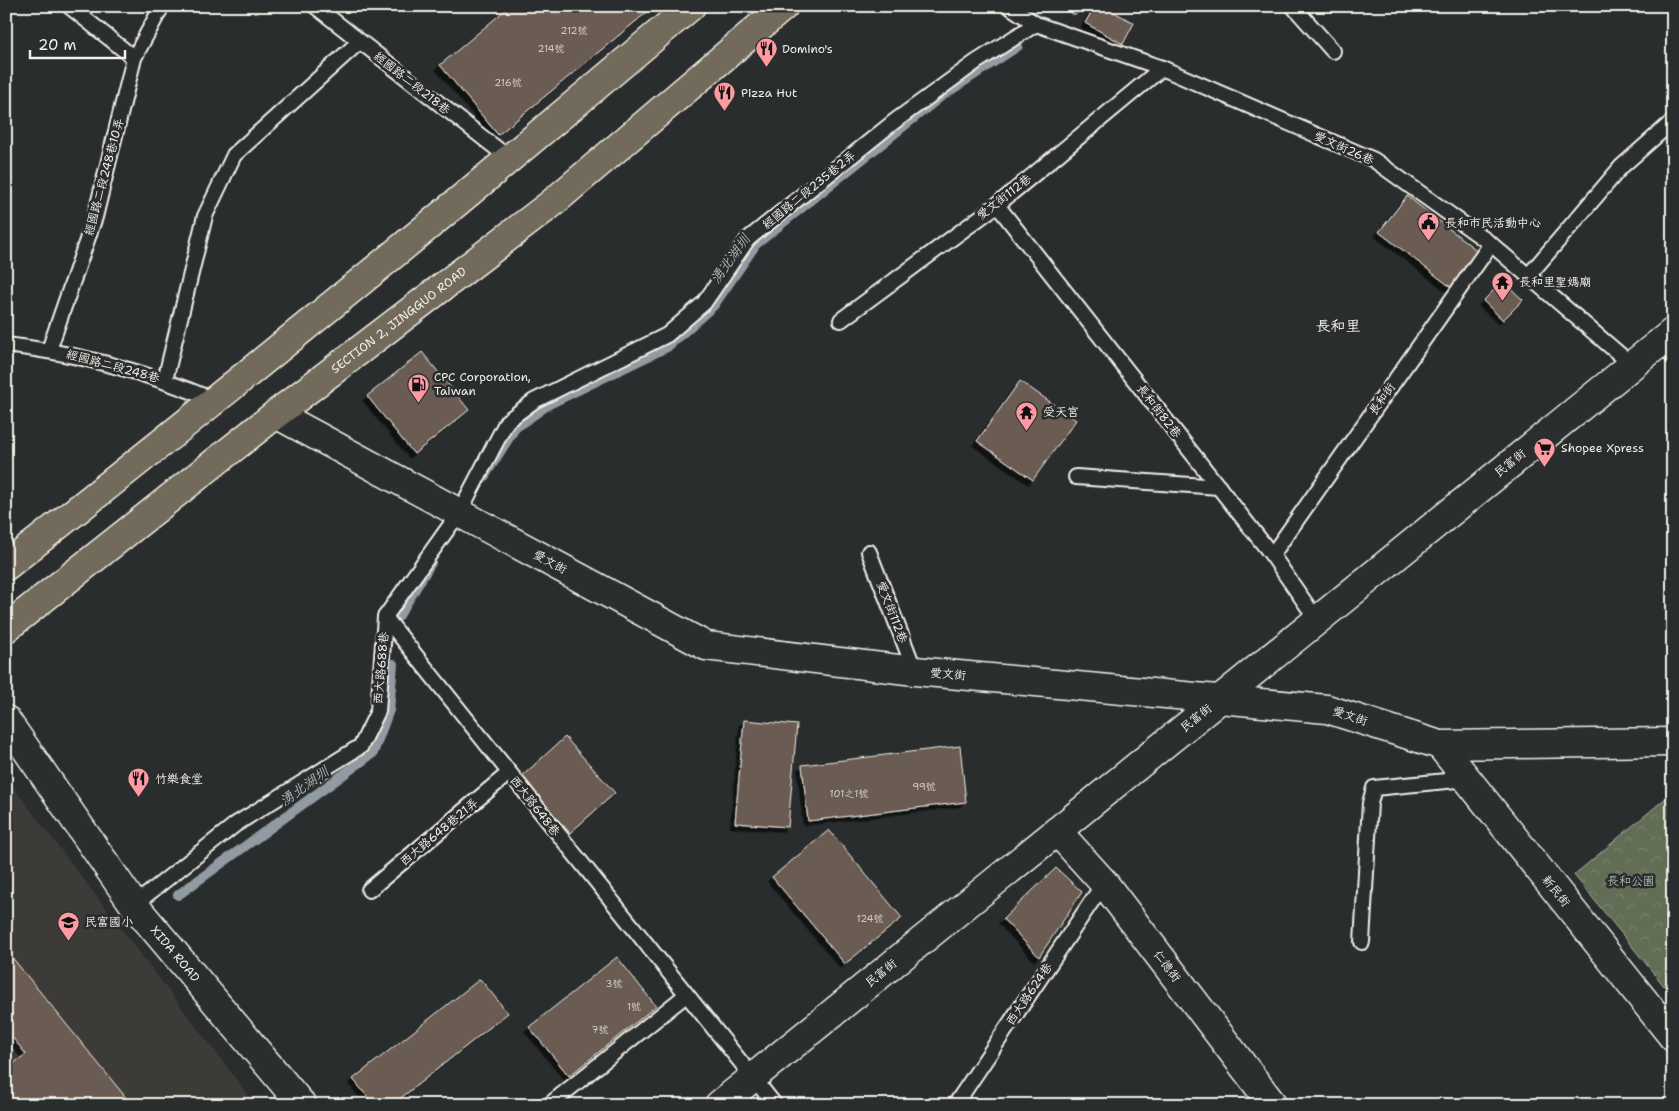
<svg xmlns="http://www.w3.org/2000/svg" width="1679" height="1111" font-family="'Shantell Sans','LXGW WenKai TC',sans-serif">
<defs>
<pattern id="forest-crowns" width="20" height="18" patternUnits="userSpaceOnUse" patternTransform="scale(1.25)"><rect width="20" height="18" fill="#626d54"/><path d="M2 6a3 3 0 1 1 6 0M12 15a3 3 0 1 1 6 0" fill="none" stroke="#79826d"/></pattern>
<filter id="shadow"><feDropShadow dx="-4.5" dy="4.5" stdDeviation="0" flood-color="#0009"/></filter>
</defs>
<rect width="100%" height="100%" fill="#2a2d2e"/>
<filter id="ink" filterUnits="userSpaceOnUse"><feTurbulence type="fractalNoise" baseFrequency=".02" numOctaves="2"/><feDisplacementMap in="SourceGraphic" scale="10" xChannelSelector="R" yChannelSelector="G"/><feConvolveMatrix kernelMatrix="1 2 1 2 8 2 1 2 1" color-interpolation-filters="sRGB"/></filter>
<g filter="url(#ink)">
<polygon fill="#3e3b39" points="6,778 256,1105 6,1105"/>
<polygon fill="url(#forest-crowns)" stroke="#abaf9e" points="1673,792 1673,997 1574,875"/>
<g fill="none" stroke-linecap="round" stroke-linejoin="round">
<g stroke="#919ba1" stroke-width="10">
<polyline points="1074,10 1080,6"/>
<polyline points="484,477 515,428 549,404 667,347 714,305 756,244 940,97 1018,46"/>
<polyline points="398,617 431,563"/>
<polyline points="178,895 373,753 389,710 393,664"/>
</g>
</g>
<g fill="#6b5c52" stroke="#f4f1e8" filter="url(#shadow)">
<polygon points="510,6 650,6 652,8 498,135 440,65"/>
<polygon points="1095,6 1103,6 1134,23 1123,44 1085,23"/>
<polygon points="1407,196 1479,252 1452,288 1379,232"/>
<polygon points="1503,281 1523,300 1503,320 1483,301"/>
<polygon points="422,352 469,410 414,454 367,396"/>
<polygon points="1020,381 1076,420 1033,480 977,441"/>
<polygon points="744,720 797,725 788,827 735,823"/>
<polygon points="565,737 615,793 570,833 520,778"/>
<polygon points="960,746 966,802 808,821 802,765"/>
<polygon points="829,830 902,918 845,964 772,877"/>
<polygon points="1056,868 1082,892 1039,957 1003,919"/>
<polygon points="6,950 132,1105 6,1105 6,1069 26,1054 6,1030"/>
<polygon points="617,957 656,1006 569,1076 529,1027"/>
<polygon points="480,979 508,1013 392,1105 374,1105 353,1079"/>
</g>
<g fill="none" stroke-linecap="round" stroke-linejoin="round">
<defs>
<g id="service">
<polyline points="69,6 134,58"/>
<polyline points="315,6 510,159"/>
<polyline points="1009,6 1036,24 1162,68 1374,160 1491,244 1632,365"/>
<polyline points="1293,6 1333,51"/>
<polyline points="997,205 1272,555 1317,620"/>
<polyline points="1529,275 1621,167 1673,121"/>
<polyline points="841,320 997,205 1162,68"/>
<polyline points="1660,342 1673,357"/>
<path d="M6 345C78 353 149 373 216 401"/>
<polyline points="49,350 95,217 134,58 162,6"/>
<polyline points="165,380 205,216 234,155 359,42"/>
<polyline points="1076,477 1219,487"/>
<polyline points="869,552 915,671"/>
<polyline points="1272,555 1491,244"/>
<polyline points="385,617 775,1105"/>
<polyline points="369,890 509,773"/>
<polyline points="134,905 236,824 361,746 378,711 385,617 459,513 507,421 534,401 667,335 704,303 748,239 895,121 976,62 1036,24"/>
<polyline points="1362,942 1370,803 1374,788 1467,779"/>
<polyline points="549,1105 686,995"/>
<polyline points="955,1105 1104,883"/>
</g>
<g id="minor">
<polyline points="276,414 706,646 915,671 1327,709 1440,745 1673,742"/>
<polyline points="1440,745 1673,1037"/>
<polyline points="1057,831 1104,883 1273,1105"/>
<polyline points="719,1105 1673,332"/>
</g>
<g id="tertiary">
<path id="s1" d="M6 720 134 905 302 1105"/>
</g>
<g id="primary">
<path d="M6 566C238 384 466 197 691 6"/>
<path id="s2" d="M6 628 276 414 551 204 784 6"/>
</g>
</defs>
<use href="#service" stroke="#f4f1e8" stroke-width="18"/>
<use href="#minor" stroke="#f4f1e8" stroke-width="31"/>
<use href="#tertiary" stroke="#f4f1e8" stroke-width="31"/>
<use href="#primary" stroke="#f4f1e8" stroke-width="31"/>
<use href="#service" stroke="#2a2d2e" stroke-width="14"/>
<use href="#minor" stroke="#2a2d2e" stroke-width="28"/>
<use href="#tertiary" stroke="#2a2d2e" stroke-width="28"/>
<use href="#primary" stroke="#726b5a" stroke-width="28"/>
</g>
</g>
<defs>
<symbol id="restaurant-pin" viewBox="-11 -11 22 30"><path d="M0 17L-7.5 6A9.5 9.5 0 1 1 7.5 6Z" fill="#ff9aa2" stroke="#2a2d2e"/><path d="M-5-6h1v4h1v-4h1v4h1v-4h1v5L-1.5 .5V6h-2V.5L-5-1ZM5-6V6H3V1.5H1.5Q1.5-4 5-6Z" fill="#111"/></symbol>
<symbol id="civic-pin" viewBox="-11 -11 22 30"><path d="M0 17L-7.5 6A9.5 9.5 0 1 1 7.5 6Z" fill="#ff9aa2" stroke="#2a2d2e"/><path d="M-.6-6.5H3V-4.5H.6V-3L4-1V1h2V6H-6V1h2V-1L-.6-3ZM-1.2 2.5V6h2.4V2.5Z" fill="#111"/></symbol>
<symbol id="temple-pin" viewBox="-11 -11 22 30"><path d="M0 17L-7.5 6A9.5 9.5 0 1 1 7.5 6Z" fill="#ff9aa2" stroke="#2a2d2e"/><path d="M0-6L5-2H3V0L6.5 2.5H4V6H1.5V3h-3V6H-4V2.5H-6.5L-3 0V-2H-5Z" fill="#111"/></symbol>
<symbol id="fuel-pin" viewBox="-11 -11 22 30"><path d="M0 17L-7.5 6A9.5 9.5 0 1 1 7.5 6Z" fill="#ff9aa2" stroke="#2a2d2e"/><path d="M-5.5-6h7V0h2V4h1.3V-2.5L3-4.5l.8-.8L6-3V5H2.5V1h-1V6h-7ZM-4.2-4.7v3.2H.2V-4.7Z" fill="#111"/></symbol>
<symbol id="supermarket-pin" viewBox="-11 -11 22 30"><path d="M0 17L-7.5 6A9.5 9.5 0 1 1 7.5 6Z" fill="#ff9aa2" stroke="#2a2d2e"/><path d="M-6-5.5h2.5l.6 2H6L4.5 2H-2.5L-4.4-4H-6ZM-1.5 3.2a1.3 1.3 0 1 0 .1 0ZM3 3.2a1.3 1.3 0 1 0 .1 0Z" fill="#111"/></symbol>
<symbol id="school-pin" viewBox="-11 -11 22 30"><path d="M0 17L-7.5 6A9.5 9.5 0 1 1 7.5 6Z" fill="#ff9aa2" stroke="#2a2d2e"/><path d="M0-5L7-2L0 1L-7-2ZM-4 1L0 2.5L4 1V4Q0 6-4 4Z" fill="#111"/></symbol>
</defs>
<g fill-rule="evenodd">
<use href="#restaurant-pin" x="754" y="36" width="25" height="34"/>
<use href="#restaurant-pin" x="712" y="80" width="25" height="34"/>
<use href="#civic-pin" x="1416" y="210" width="25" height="34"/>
<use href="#temple-pin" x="1490" y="270" width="25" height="34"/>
<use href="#fuel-pin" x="406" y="372" width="25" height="34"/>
<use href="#temple-pin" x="1014" y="400" width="25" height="34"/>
<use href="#supermarket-pin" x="1532" y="436" width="25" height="34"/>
<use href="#restaurant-pin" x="126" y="766" width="25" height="34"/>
<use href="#school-pin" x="56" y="910" width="25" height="34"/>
</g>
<g text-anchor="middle" stroke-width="5" stroke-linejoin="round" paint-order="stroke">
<g font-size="10" fill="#d2ccc2">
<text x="574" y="34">212號</text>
<text x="551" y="52">214號</text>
<text x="508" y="86">216號</text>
<text x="924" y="790">99號</text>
<text x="849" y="797">101之1號</text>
<text x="870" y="922">124號</text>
<text x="614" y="987">3號</text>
<text x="634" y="1010">1號</text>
<text x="600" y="1033">7號</text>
</g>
<g font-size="12" fill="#f4f1e8" stroke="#2a2d2e" text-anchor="start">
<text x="782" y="53">Domino's</text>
<text x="741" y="97">Pizza Hut</text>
<text x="1445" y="227">長和市民活動中心</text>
<text x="1519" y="286">長和里聖媽廟</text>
<text x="434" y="381">CPC Corporation,<tspan x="434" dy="14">Taiwan</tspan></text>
<text x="1043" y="416">受天宮</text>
<text x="1561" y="452">Shopee Xpress</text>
<text x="155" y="783">竹樂食堂</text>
<text x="85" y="926">民富國小</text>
</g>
<g font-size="12" fill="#f4f1e8" stroke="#2a2d2e">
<text transform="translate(412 83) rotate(38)" y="4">經國路二段218巷</text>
<text transform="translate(1344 148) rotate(24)" y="4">愛文街26巷</text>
<text transform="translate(104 177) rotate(-75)" y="4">經國路二段248巷10弄</text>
<text transform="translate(809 190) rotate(-39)" y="4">經國路二段235巷2弄</text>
<text transform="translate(1004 197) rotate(-38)" y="4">愛文街112巷</text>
<text dy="4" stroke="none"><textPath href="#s2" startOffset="499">SECTION 2, JINGGUO ROAD</textPath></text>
<text transform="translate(113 366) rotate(15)" y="4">經國路二段248巷</text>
<text transform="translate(1382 399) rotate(-55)" y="4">長和街</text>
<text transform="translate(1159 411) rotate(52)" y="4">長和街82巷</text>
<text transform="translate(1510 463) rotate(-39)" y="4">民富街</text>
<text transform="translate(550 562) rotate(28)" y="4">愛文街</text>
<text transform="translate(892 612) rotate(69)" y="4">愛文街112巷</text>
<text transform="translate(381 668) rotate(-85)" y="4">西大路688巷</text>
<text transform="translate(948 674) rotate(5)" y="4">愛文街</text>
<text transform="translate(1350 716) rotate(18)" y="4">愛文街</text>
<text transform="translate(1196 718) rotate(-39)" y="4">民富街</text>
<text transform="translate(535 806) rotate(52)" y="4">西大路648巷</text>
<text transform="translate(439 832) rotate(-40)" y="4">西大路648巷21弄</text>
<text transform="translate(1556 891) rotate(51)" y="4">新民街</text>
<text dy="4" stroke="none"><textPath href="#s1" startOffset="289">XIDA ROAD</textPath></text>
<text transform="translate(1167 966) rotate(53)" y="4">仁德街</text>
<text transform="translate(881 973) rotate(-39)" y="4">民富街</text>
<text transform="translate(1029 994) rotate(-56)" y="4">西大路624巷</text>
</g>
<g font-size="12" fill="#b2b6a5" stroke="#2a2d2e">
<text x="1631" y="885">長和公園</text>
</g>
<g font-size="14" font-style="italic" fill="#b2b7b8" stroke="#2a2d2e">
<text transform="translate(730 259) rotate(-54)" y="5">湧北湖圳</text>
<text transform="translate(304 786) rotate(-36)" y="5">湧北湖圳</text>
</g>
<g font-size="15" fill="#f4f1e8" stroke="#2a2d2e">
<text x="1338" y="331">長和里</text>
</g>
</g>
<rect width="1679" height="1111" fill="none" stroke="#2a2d2e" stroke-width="25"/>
<rect x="12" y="12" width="1654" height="1086" fill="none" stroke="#f4f1e8" stroke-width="2" filter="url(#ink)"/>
<path d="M30 50v8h95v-8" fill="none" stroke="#f4f1e8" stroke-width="2.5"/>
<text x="38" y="50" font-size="15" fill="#f4f1e8" stroke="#2a2d2e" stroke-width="4" paint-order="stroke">20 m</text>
</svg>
